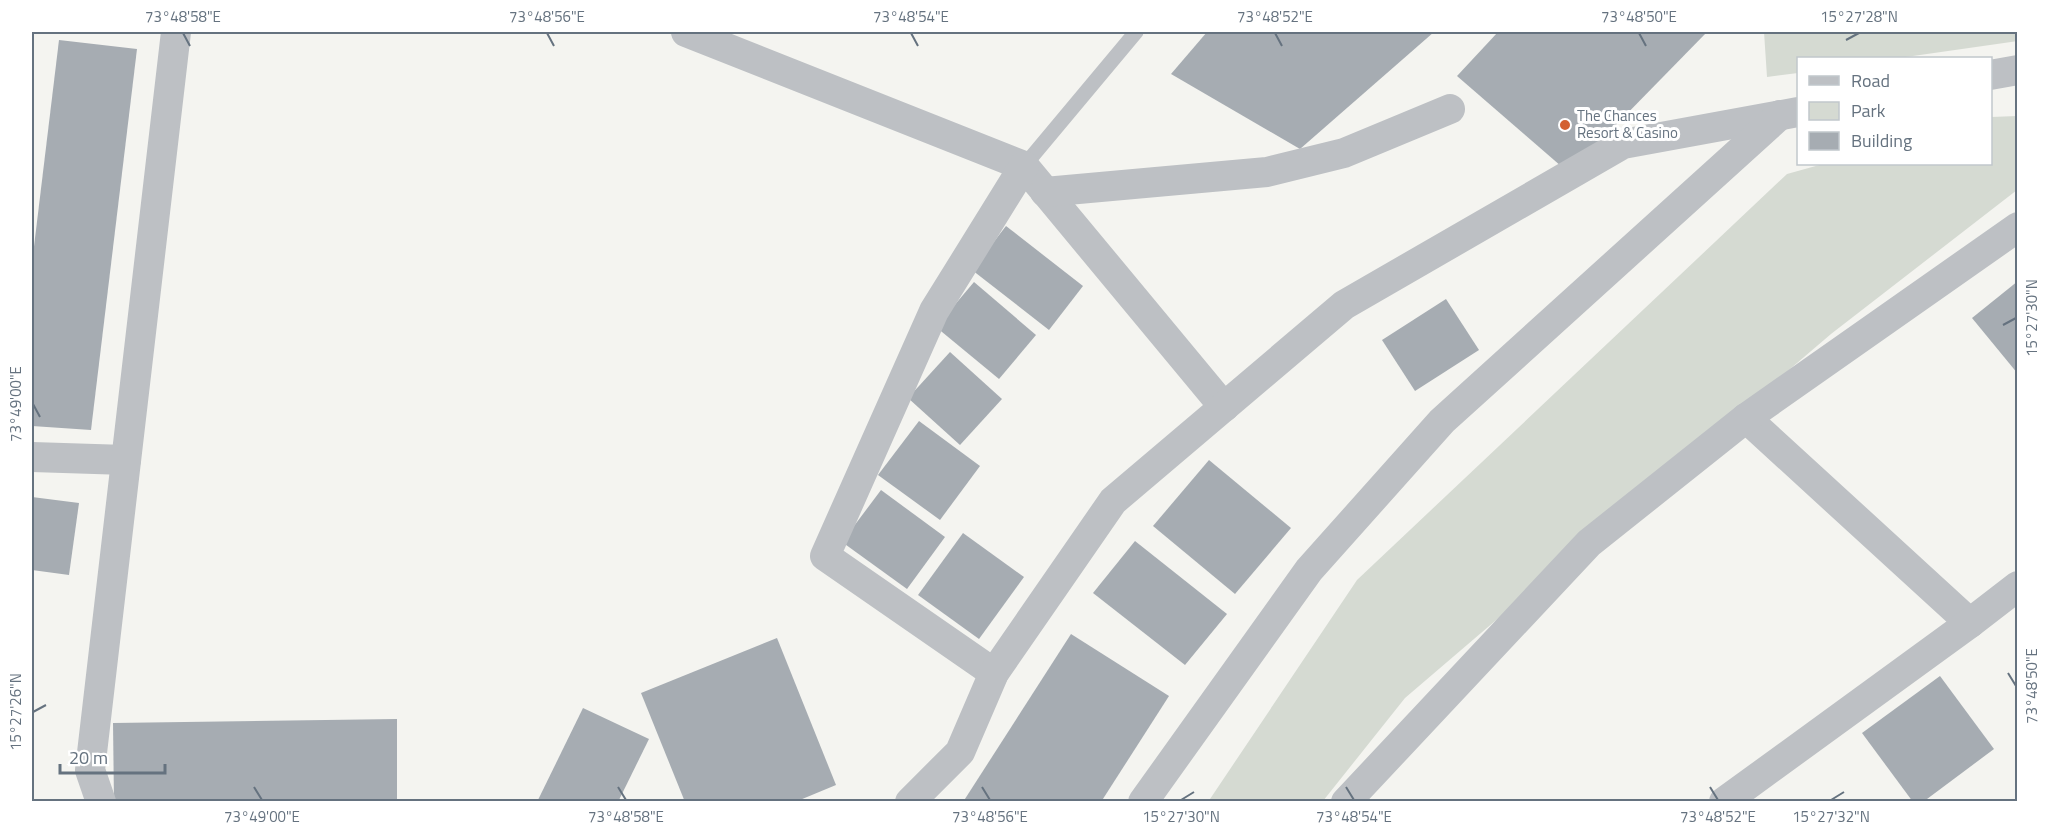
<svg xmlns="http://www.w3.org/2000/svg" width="2049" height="833" font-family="'Titillium Web',sans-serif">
<rect width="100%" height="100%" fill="#f4f4f0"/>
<g fill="#d5dad2">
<polygon points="1764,32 2017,32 2018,41 1899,58 1798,58 1798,73 1767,77"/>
<polygon points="2017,116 2017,190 1831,334 1405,698 1323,801 1208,802 1357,580 1787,174 1823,164 1990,164 1991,117"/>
</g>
<g fill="#a6acb2">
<polygon points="1207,32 1434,32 1300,149 1171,74"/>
<polygon points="1498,32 1707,32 1569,173 1457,76"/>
<polygon points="59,40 137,49 91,430 32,426 32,263"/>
<polygon points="1006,226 1083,286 1049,330 972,270"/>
<polygon points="2018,281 2018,374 1972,318"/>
<polygon points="974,282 1036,335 999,379 936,327"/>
<polygon points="1446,299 1479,350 1415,391 1382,340"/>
<polygon points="950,352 1002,399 960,445 908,398"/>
<polygon points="919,421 980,466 940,520 878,475"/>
<polygon points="1209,460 1291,528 1235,594 1153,526"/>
<polygon points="881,490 945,537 907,589 842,542"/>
<polygon points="32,497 79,503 69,575 32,570"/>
<polygon points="963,533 1024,577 979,639 918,595"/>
<polygon points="1135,541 1227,614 1185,665 1093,593"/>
<polygon points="1071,634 1169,696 1101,802 963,802"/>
<polygon points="777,638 836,785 795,802 685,802 641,693"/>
<polygon points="1940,676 1994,749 1923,802 1913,802 1862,733"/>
<polygon points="583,708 649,739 618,802 537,802"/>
<polygon points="397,719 397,800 114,802 113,723"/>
</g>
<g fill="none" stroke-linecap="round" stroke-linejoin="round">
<polyline stroke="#bdc0c4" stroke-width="15" points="1024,166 1136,32"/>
<g stroke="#bdc0c4" stroke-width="30">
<polyline points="686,32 1024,166 1224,407"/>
<polyline points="1990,75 2018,70"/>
<polyline points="1045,192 1267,172 1344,153 1450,109"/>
<polyline points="1746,418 1970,623"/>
<polyline points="32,457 126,460"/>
<polyline points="994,673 825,556 934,311 1024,166"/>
<polyline points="101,802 90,770 176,32"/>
<polyline points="910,802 960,752 994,673 1113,501 1344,305 1623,144 1798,112"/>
<polyline points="1143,802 1309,570 1442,421 1780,115"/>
<polyline points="1346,802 1589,543 1746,418 2018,227"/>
<polyline points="1724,802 1970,623 2018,586"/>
</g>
</g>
<path fill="none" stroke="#65727f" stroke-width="2" d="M183 33 190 46M547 33 554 46M911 33 918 46M1275 33 1282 46M1639 33 1646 46M1846 40 1859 33M2003 325 2016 318M33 404 40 417M2008 673 2016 686M33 712 46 705M254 787 262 800M618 787 626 800M982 787 990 800M1346 787 1354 800M1710 787 1718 800M1181 800 1194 792M1831 800 1844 792"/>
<circle fill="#d36131" stroke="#fff" stroke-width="2" cx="1565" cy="125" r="6"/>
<g text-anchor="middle" stroke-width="6" stroke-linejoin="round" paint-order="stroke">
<g font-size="15" fill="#65727f" stroke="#fff" text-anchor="start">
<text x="1577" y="121">The Chances<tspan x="1577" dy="17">Resort &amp; Casino</tspan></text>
</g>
</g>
<rect width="2049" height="833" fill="none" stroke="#ffffff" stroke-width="66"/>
<rect x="1797" y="57" width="195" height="108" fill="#ffffff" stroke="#c1c7cc" stroke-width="1.5"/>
<rect x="1809" y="76" width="30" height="9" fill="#bdc0c4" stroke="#c1c7cc" stroke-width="1.5"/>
<text x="1851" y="87" font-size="18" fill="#65727f">Road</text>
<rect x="1809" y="102" width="30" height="18" fill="#d5dad2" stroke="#c1c7cc" stroke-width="1.5"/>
<text x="1851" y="117" font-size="18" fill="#65727f">Park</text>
<rect x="1809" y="132" width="30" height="18" fill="#a6acb2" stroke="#c1c7cc" stroke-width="1.5"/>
<text x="1851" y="147" font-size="18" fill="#65727f">Building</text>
<path d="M60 764v9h105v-9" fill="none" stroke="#65727f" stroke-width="3"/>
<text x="69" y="764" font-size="18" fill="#65727f" stroke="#ffffff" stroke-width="4.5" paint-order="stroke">20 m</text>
<rect x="33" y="33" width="1983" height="767" fill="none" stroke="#65727f" stroke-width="2"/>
<g font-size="15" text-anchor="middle" fill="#65727f">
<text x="183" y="22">73°48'58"E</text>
<text x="547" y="22">73°48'56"E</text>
<text x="911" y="22">73°48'54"E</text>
<text x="1275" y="22">73°48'52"E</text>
<text x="1639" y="22">73°48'50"E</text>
<text x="1859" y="22">15°27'28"N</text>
<text transform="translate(2032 318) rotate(-90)" y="5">15°27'30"N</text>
<text transform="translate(16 404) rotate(-90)" y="5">73°49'00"E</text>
<text transform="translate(2032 686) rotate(-90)" y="5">73°48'50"E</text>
<text transform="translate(16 712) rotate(-90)" y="5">15°27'26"N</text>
<text x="262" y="822">73°49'00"E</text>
<text x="626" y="822">73°48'58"E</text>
<text x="990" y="822">73°48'56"E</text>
<text x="1181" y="822">15°27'30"N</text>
<text x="1354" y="822">73°48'54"E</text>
<text x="1718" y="822">73°48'52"E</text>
<text x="1831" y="822">15°27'32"N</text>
</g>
</svg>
